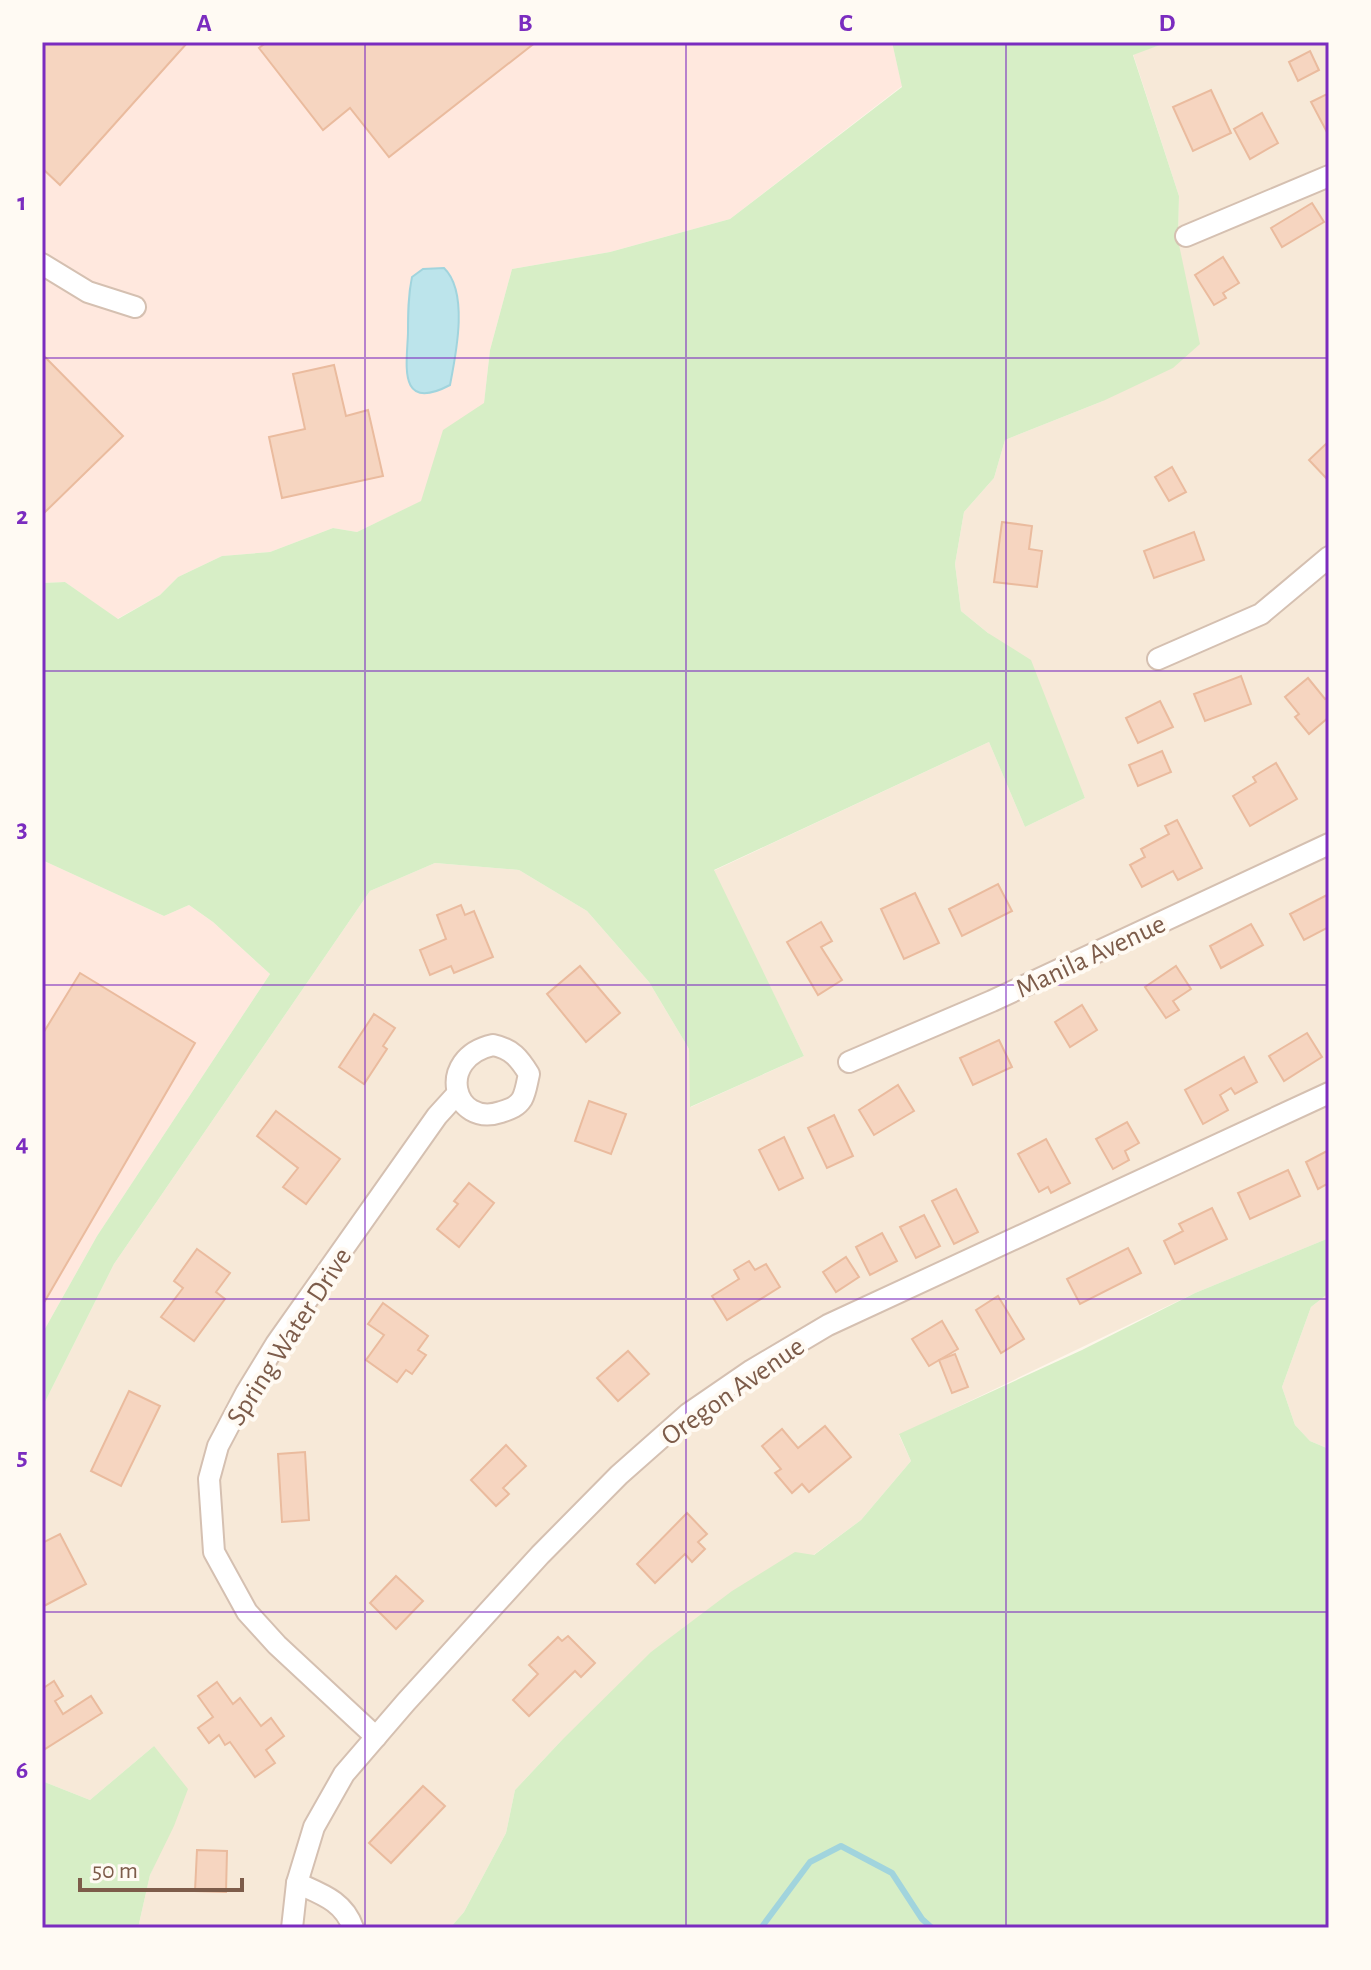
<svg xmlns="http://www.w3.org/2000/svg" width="1371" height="1970" font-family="'Alegreya Sans',sans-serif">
<rect width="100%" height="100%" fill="#fef6eb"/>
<g fill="#f7e9d8">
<polygon points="1168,42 1329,42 1329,1238 1195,1293 899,1435 911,1461 861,1520 561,1741 515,1790 506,1833 464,1912 450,1928 138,1928 150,1875 160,1852 154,1746 90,1800 42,1781 42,1408 114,1264 370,891 435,863 519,870 587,911 649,982 689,1049 691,1107 804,1056 713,871 989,742 1025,827 1085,798 1055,727 988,633 961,611 955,564 964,512 994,478 1005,440 1103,401 1178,240 1179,196 1133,54"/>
<polygon points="1329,1293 1329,1449 1310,1441 1295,1425 1282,1387 1311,1307"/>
</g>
<g fill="#ffe8de">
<polygon points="42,42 892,42 902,86 730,219 610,252 512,269 490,350 484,404 444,430 422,501 357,532 333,528 270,552 222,556 178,577 160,595 117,619 65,582 42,583"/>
<polygon points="42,860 164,916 189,905 213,922 270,974 97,1236 42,1334"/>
</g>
<g fill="#d7eec6">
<polygon points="892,42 1168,42 1133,55 1179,196 1178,240 1200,344 1173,368 1103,401 1005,440 994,478 964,512 955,564 961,611 988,633 1031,660 1085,798 1025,827 989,742 714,870 804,1056 690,1107 689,1049 649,982 587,911 519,870 435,863 370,891 114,1264 42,1408 42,1334 97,1236 270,974 213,922 189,905 164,916 42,860 42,583 65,582 118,619 160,595 178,577 222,556 270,552 333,528 357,532 421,501 443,430 484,403 490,350 512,269 610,252 730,219 902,87"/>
<polygon points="1329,1238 1329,1293 1311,1307 1282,1387 1295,1425 1310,1441 1329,1449 1329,1928 450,1928 464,1912 506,1833 515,1790 561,1741 651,1652 732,1591 795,1552 814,1555 861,1520 911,1461 899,1434 1082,1350 1195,1293"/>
<polygon points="154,1746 188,1789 174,1826 150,1875 138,1928 42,1928 42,1781 90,1800"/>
</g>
<path fill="#bce4eb" stroke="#a1d4dd" stroke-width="2" d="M444 268C469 292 456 354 450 385 397 413 407 364 408 333 408 314 408 296 412 277L423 269Z"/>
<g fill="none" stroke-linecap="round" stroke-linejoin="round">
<polyline stroke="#a1d4dd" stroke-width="6" points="761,1928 810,1862 841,1846 892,1873 922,1919 932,1928"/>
</g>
<g fill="#f6d5c0" stroke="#eabb9e" stroke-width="2">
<polygon points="42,42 188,42 60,185 42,168"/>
<polygon points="267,42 536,42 389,157 350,108 323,130 259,48"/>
<polygon points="1310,51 1319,70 1298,81 1289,62"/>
<polygon points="1211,90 1231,133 1193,151 1173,107"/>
<polygon points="1329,93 1329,136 1311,102"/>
<polygon points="1262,113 1278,143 1250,159 1234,129"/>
<polygon points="1312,203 1324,222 1282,247 1271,228"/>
<polygon points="1223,257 1239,283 1223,293 1226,298 1214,305 1195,275"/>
<polygon points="42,354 123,436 42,515"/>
<polygon points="334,365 346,416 368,410 383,476 282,498 269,437 305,429 293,374"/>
<polygon points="1329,441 1329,479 1328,480 1309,460"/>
<polygon points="1172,467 1186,492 1169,501 1155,477"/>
<polygon points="1002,522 1032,526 1029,549 1042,551 1037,587 994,582"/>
<polygon points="1194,532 1204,560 1154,578 1144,551"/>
<polygon points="1241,676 1251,704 1205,721 1194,694"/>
<polygon points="1308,678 1325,699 1329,697 1329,717 1309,734 1295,717 1299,714 1285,697"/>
<polygon points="1160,701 1173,727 1138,743 1126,718"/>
<polygon points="1162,751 1171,772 1138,786 1129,765"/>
<polygon points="1276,763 1297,799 1250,826 1233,796 1256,782 1253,777"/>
<polygon points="1177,820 1202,868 1178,880 1173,871 1142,887 1130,865 1145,857 1141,849 1169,834 1165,826"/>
<polygon points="998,884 1012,911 962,936 949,909"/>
<polygon points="915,893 939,943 904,959 881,909"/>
<polygon points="1329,894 1329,927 1304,940 1290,914"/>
<polygon points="461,905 465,915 474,911 493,957 454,973 451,966 430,975 420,950 446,939 437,915"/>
<polygon points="821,922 832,941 821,947 842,980 818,995 787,942"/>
<polygon points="1251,924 1263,945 1221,968 1210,946"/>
<polygon points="580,966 620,1013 586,1042 547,994"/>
<polygon points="1176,966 1191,989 1173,1001 1179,1010 1166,1018 1145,987"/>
<polygon points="80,973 195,1043 42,1306 42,1035"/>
<polygon points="1082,1005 1097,1030 1070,1047 1055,1022"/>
<polygon points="374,1014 395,1028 383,1046 387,1049 364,1084 339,1067"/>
<polygon points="1307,1033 1322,1057 1284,1081 1269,1056"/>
<polygon points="999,1040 1012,1067 973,1085 960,1058"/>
<polygon points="1244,1057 1257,1082 1235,1094 1231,1088 1220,1095 1228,1110 1203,1124 1185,1090"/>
<polygon points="898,1085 914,1111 874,1135 859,1110"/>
<polygon points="589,1101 626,1114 611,1154 575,1141"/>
<polygon points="276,1111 340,1159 306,1204 283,1187 298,1168 257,1136"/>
<polygon points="834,1115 853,1156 827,1168 808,1128"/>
<polygon points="1127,1122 1139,1143 1125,1151 1129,1160 1113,1169 1096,1139"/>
<polygon points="784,1137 803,1178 779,1190 759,1150"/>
<polygon points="1046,1139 1070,1183 1051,1193 1048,1187 1039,1192 1018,1154"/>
<polygon points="1329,1150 1329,1183 1318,1189 1306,1162"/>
<polygon points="1288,1170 1300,1196 1250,1219 1238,1193"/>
<polygon points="469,1183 494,1203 459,1247 437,1229 458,1204 454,1201"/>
<polygon points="956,1189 978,1232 954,1244 932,1201"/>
<polygon points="1212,1208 1227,1239 1175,1264 1164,1241 1183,1231 1179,1224"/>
<polygon points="924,1215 940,1246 916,1258 900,1227"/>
<polygon points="882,1233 897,1261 870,1275 856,1247"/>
<polygon points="1128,1248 1141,1273 1080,1304 1067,1279"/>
<polygon points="197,1249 230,1273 216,1292 225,1299 194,1341 161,1317 183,1288 174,1281"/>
<polygon points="846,1257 859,1277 836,1292 823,1272"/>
<polygon points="749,1261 755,1270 766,1264 780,1287 727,1320 712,1296 739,1279 734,1270"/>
<polygon points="998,1296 1024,1339 1001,1353 976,1310"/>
<polygon points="383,1303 428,1336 418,1350 426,1355 412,1374 406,1370 397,1382 366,1360 384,1335 368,1324"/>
<polygon points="942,1321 958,1349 929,1366 912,1339"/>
<polygon points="628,1351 649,1374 618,1401 597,1378"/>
<polygon points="955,1354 968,1387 952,1393 939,1360"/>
<polygon points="129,1391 160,1406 121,1486 91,1471"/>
<polygon points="825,1426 851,1457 809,1492 802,1484 792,1493 775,1473 781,1469 762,1446 782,1429 798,1448"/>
<polygon points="506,1445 526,1466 503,1488 509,1494 496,1506 471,1480"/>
<polygon points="305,1452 309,1520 282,1522 278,1454"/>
<polygon points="687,1513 707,1534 698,1542 705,1549 692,1562 685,1554 655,1583 637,1564"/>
<polygon points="60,1534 86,1584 42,1607 42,1543"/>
<polygon points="396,1576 423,1601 396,1629 370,1603"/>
<polygon points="568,1636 595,1663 581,1677 575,1671 529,1716 513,1700 538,1674 529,1665 558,1637 562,1641"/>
<polygon points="54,1681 63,1696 55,1701 63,1714 91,1696 102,1713 45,1749 42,1744 42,1689"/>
<polygon points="217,1682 233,1704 240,1698 261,1726 271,1718 284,1736 266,1750 275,1763 255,1777 230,1742 225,1745 219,1735 209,1743 198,1728 213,1717 198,1696"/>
<polygon points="423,1786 445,1806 391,1863 369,1843"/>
<polygon points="197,1850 227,1851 226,1892 195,1891"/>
</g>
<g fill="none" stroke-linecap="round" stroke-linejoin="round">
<defs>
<g id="minor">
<polyline points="1186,236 1329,176"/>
<polyline points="42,264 88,292 135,307"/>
<polyline points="1158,659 1261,614 1329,557"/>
<path d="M493 1045C512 1049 519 1058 529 1074 527 1082 526 1092 522 1099 517 1107 510 1109 501 1112 453 1128 435 1058 493 1045Z"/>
<polyline points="849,1062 992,1001 1329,844"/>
<polyline points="376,1737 277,1645 247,1612 214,1552 209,1479 218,1446 246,1393 276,1344 437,1116 457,1094"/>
<path d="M297 1883C321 1894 344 1901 353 1928"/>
<polyline points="292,1928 297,1883 314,1827 344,1774 406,1702 540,1555 619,1475 688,1414 752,1370 828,1325 1329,1093"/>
</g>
</defs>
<use href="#minor" stroke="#d5c0b1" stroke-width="24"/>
<use href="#minor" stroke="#fff" stroke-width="20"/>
</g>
<path fill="none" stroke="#7b2cbf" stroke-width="2" stroke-opacity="0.55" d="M365 42V1928M686 42V1928M1006 42V1928M42 358H1329M42 671H1329M42 985H1329M42 1299H1329M42 1612H1329"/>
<g text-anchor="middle" stroke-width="8" stroke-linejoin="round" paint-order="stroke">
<g font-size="28" fill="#7d5c4a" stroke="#fffaf3">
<text transform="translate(1090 955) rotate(-25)" y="10">Manila Avenue</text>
<text transform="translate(288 1336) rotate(-57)" y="10">Spring Water Drive</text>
<text transform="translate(732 1390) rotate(-35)" y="10">Oregon Avenue</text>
</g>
</g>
<rect width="1371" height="1970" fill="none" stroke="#fffaf3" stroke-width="88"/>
<path d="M80 1878v12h162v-12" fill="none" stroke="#7d5c4a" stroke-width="4"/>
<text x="92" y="1878" font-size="24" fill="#7d5c4a" stroke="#fffaf3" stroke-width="6" paint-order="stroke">50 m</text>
<rect x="44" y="44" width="1283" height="1882" fill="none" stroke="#7b2cbf" stroke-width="3"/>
<g font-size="26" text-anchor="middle" font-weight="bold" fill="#7b2cbf">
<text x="204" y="31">A</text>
<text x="525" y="31">B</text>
<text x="846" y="31">C</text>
<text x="1167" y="31">D</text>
<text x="22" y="210">1</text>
<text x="22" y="524">2</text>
<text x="22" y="837">3</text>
<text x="22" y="1151">4</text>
<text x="22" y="1465">5</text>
<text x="22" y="1778">6</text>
</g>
</svg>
